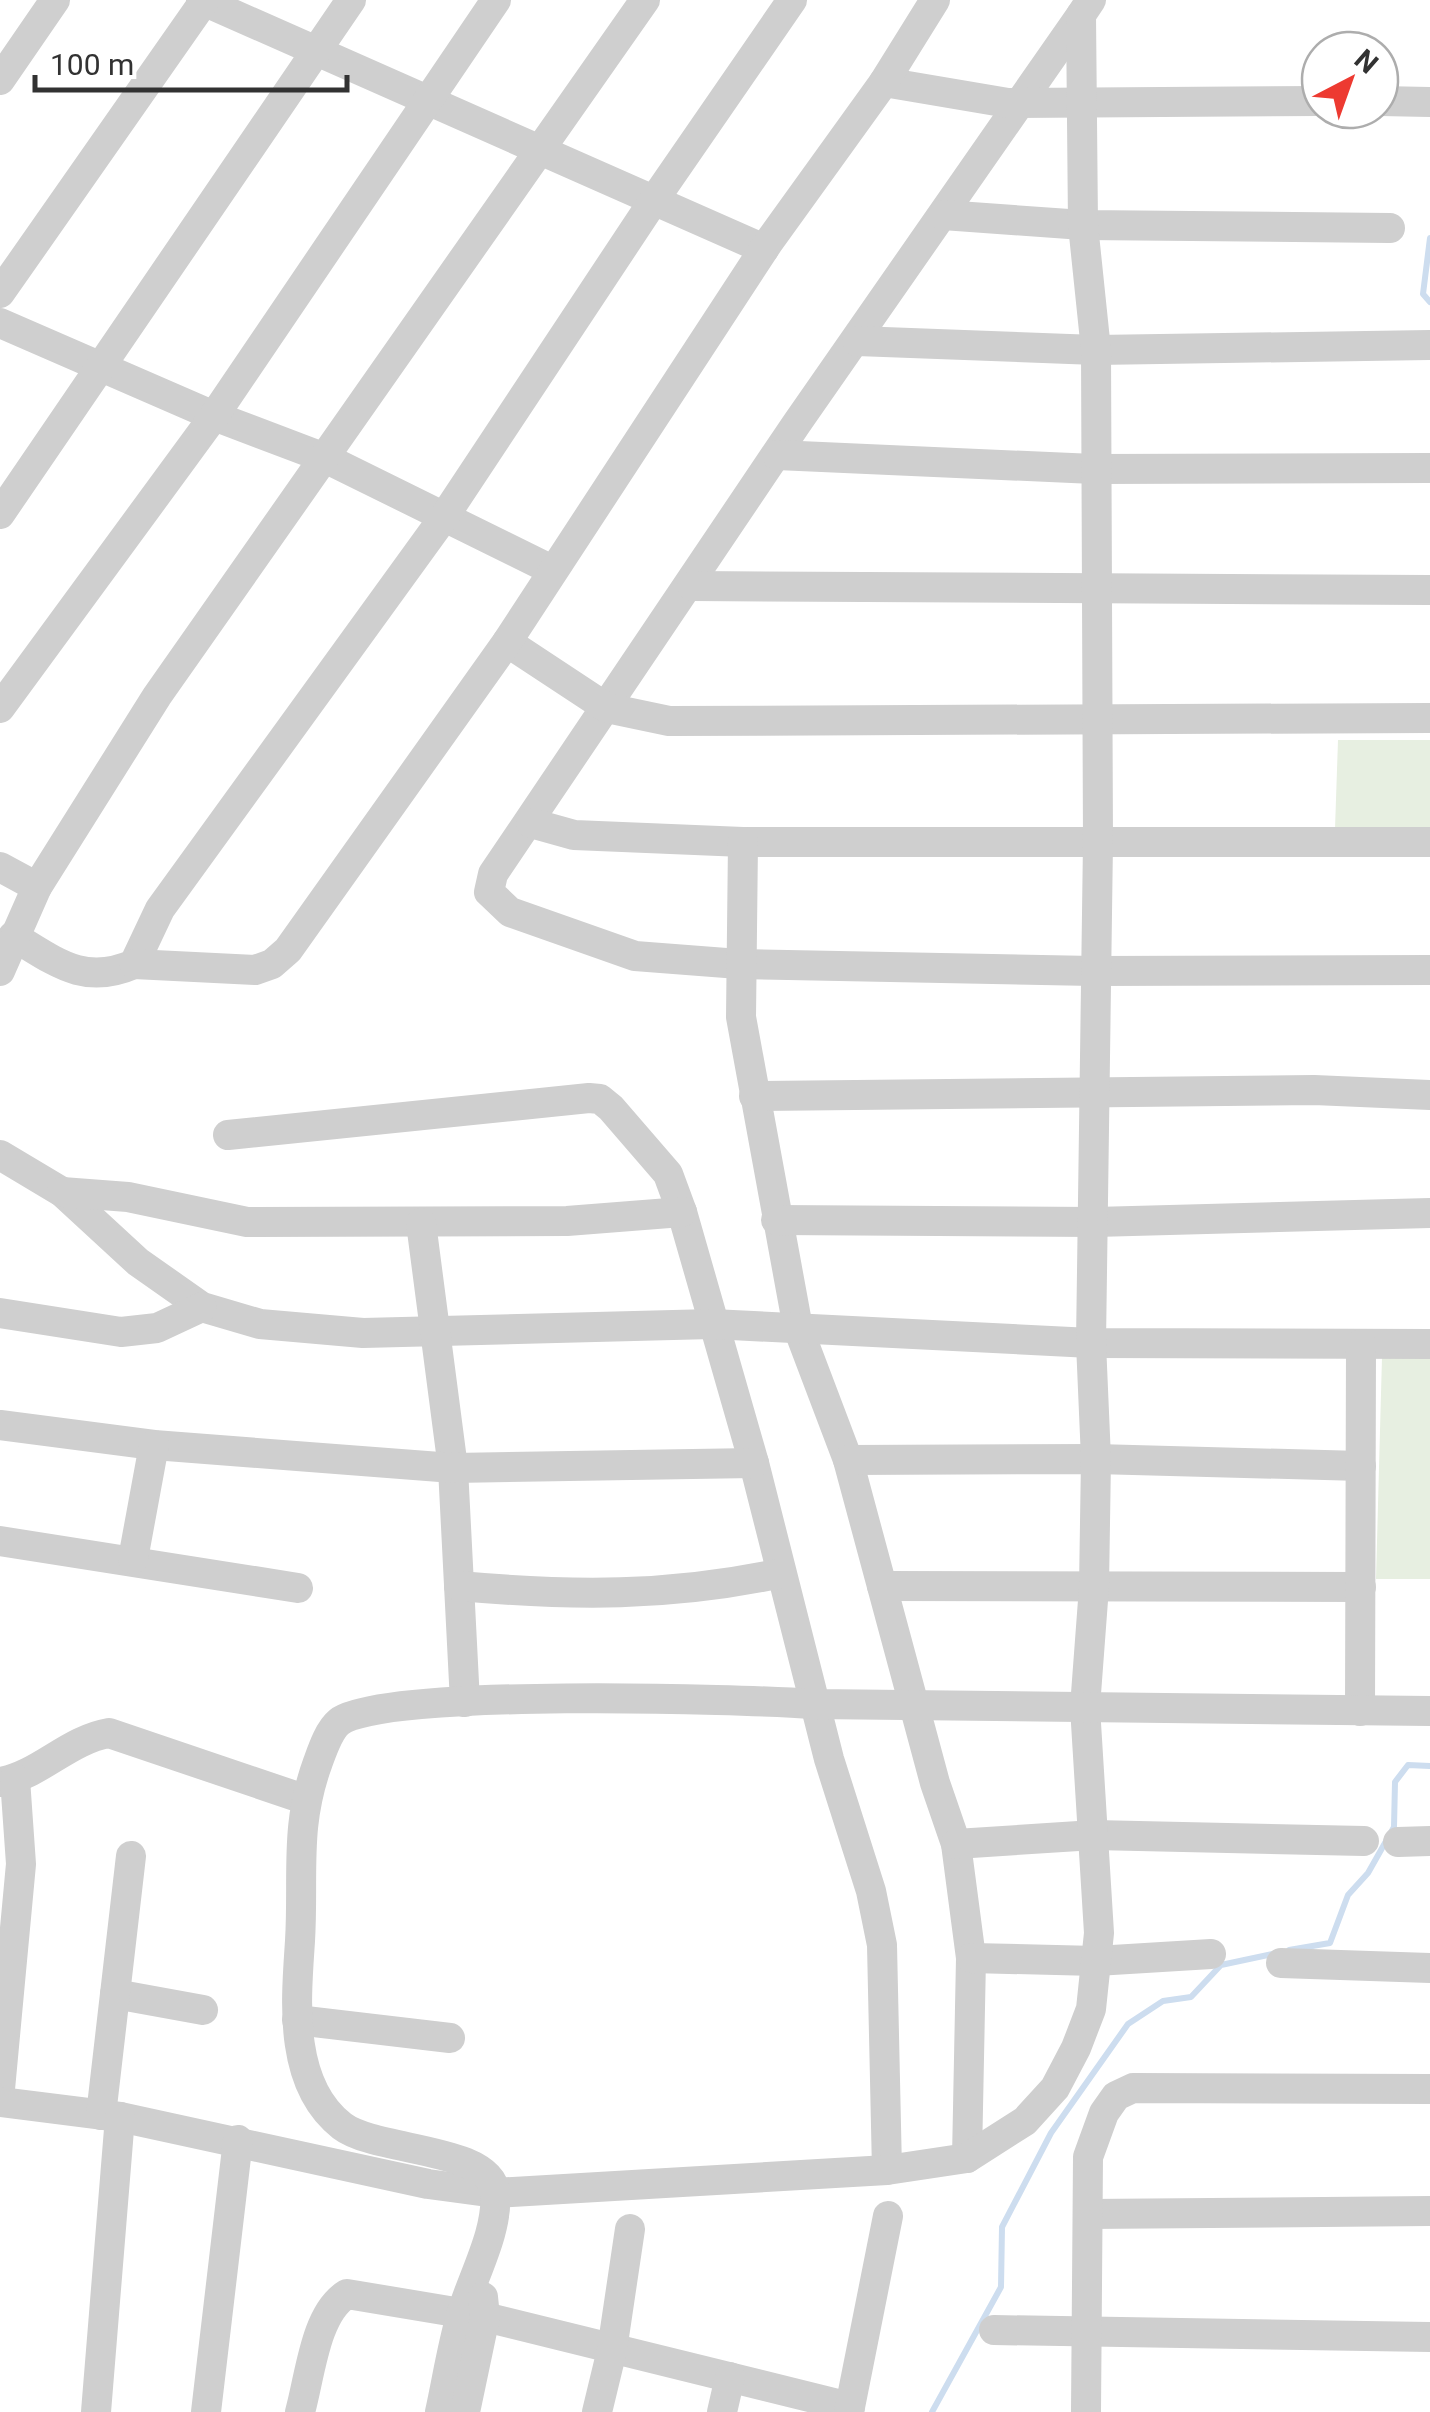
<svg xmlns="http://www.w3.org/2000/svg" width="1430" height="2412" font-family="Roboto,sans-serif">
<rect width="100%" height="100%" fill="#fff"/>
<g fill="#e7efe1">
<polygon points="1338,740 1430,740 1430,828 1335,829"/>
<polygon points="1382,1357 1430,1357 1430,1579 1376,1579"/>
</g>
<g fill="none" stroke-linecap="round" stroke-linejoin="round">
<g stroke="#cdddef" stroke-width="6">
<polyline points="1430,238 1423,294 1430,302"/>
<polyline points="1289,1950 1330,1943 1348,1895 1368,1873 1394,1827 1395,1782 1408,1765 1430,1766"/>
<polyline points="932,2412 1001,2287 1002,2227 1051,2133 1128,2024 1163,2001 1191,1997 1221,1965 1277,1953"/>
</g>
<g stroke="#cfcfcf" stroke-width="30">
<polyline points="201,0 764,249"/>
<polyline points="1081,15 797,423 493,874 489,892 510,912 635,956 739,964 1093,971 1430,970"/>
<polyline points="0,80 55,0"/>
<polyline points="884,82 1008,103 1320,101"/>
<polyline points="1380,101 1430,102"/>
<polyline points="943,215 1083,225 1390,228"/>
<polyline points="0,293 205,0"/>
<polyline points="0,323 214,416 325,458 552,570"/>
<polyline points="857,341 1096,350 1430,345"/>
<polyline points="777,455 1094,469 1430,468"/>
<polyline points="0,514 351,0"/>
<polyline points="692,586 1430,590"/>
<polyline points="507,642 607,708 669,721 1430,718"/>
<polyline points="0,708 214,416 496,0"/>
<polyline points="531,823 574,835 743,842 1430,842"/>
<polyline points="743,842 741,1017 798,1328 848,1460 935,1783 956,1844 971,1958 967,2158"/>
<polyline points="0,867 37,887"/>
<path d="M13 936C56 962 84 986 134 964L160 909 444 517 652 203 792 0"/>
<polyline points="134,964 255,970 272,964 288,950 507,642 768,243 884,82 935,0"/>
<polyline points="0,971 37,887 157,696 645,0"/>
<polyline points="754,1096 1314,1090 1430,1095"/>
<polyline points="228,1135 589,1098 600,1099 611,1108 668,1174 682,1212 754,1463 829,1759 871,1891 882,1945 887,2170"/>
<polyline points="0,1155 62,1192 138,1262 202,1307 260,1324 363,1333 712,1324 1091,1343 1430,1344"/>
<polyline points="62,1192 128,1197 247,1222 567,1221 682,1212"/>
<polyline points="776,1220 1095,1222 1430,1213"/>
<polyline points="421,1223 453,1468 465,1702"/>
<polyline points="0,1313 121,1332 157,1328 202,1307"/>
<polyline points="0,1425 154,1445 453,1468 754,1463"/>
<polyline points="848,1460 1096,1459 1361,1466"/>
<polyline points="0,1541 298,1588"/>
<polyline points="133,1559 154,1445"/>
<path d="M459 1586C571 1596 670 1597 781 1573"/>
<polyline points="882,1586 1361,1587"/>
<polyline points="1360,1711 1361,1344"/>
<path d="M0 1782C40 1775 68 1740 109 1733L304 1799"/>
<polyline points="1398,1842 1430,1841"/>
<polyline points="956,1844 1094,1835 1364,1841"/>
<polyline points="971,1958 1096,1961 1211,1954"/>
<polyline points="1281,1963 1430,1968"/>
<polyline points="115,1994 203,2010"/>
<polyline points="297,2020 450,2038"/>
<polyline points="0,2089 21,1864 15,1779"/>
<polyline points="0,2102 120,2117 428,2184 495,2193 887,2170 967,2158 1025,2121 1055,2088 1076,2048 1091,2009 1099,1933 1085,1707 1094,1587 1096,1459 1091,1343 1098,842 1096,350 1083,225 1081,15 1091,0"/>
<polyline points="101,2115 131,1856"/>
<polyline points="1088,2214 1430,2211"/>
<polyline points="994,2330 1430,2337"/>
<polyline points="96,2412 120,2117"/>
<polyline points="206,2412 238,2140"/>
<path d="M300 2412C310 2377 315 2313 347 2294L485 2317 850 2407"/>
<path d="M440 2412C447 2380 452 2347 461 2316 471 2279 499 2232 495 2192 490 2147 376 2152 342 2126 288 2084 296 2001 300 1941 304 1875 294 1827 318 1762 322 1751 329 1730 339 1722 380 1688 745 1699 814 1704L1430 1711"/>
<polyline points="465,2412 485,2317 483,2297"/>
<polyline points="597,2412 612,2350 630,2229"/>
<polyline points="722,2412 730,2377"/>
<polyline points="849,2412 888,2216"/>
<polyline points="1086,2412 1088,2157 1104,2113 1116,2096 1133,2088 1430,2089"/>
</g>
</g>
<g transform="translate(1350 80) rotate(41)"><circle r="48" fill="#ffffff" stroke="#adadad" stroke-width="2.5"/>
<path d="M0-8L18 38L0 25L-18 38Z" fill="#ed3a31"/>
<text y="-15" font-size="28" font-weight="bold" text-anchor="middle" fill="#323232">N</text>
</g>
<path d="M35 75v15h312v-15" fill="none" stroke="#323232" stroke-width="5"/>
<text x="50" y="75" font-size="30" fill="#323232" stroke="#ffffff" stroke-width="8" paint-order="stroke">100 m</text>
</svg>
